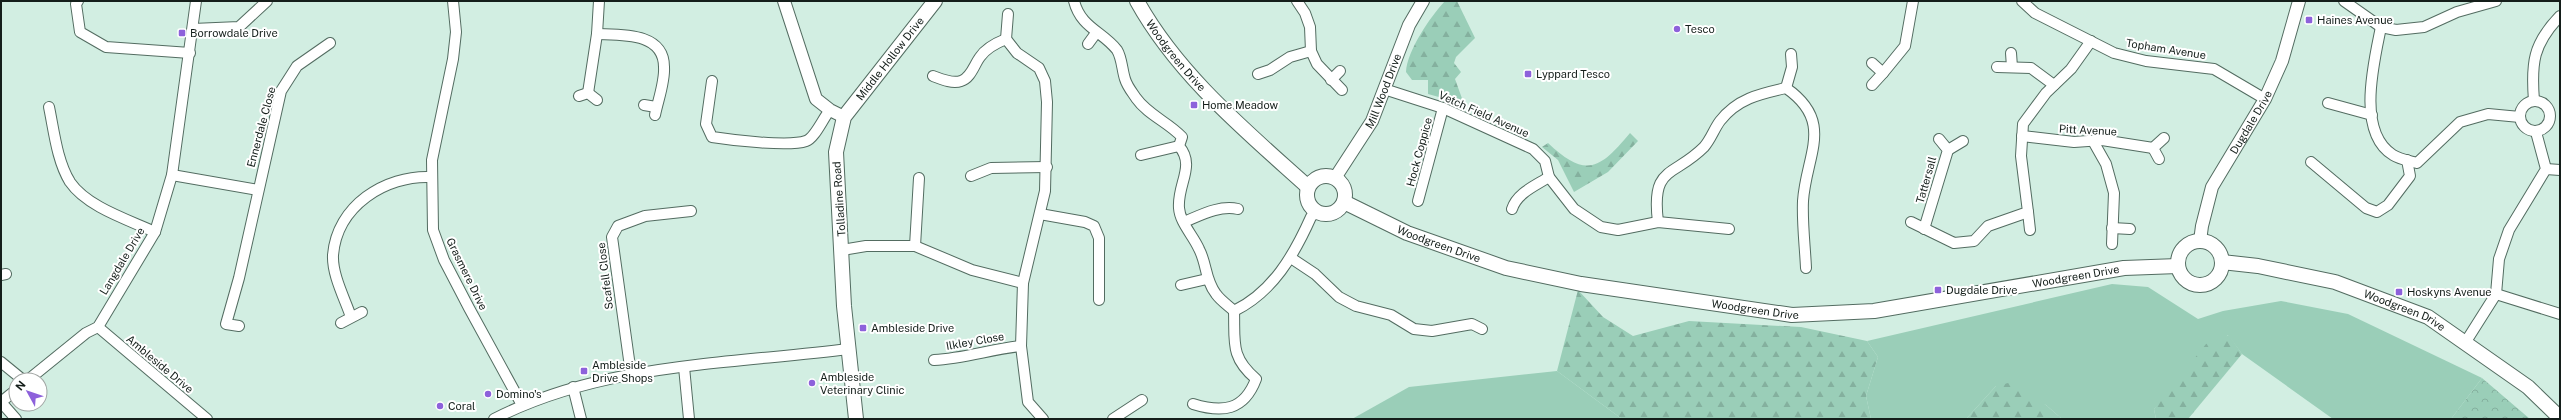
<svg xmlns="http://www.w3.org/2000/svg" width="2561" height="420" font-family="'Public Sans',sans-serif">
<defs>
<pattern id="forest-firs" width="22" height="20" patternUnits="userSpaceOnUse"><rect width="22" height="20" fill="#9aceb8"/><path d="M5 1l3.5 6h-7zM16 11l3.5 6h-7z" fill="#84b09e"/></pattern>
<pattern id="park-crowns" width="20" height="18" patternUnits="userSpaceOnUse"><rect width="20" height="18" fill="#9aceb8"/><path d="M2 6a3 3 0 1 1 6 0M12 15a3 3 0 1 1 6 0" fill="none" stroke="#84b09e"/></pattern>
</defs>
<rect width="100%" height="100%" fill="#d2eee2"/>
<g fill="#9aceb8">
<polygon points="2112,284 2148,287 2198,319 2223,311 2281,301 2348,314 2482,378 2451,419 2333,419 2242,354 2228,335 2154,409 2156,419 2062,419 2046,405 1996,386 1966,419 1871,419 1866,396 1878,357 1867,341"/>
<polygon points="1557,371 1622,419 1352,419 1409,387"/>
</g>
<g fill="url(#forest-firs)">
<path d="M1445 1H1457L1475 38 1456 57 1454 63 1461 72 1455 79 1464 104 1428 94V80H1412L1406 72C1407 51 1430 17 1445 1Z"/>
<path d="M1630 133 1638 141 1608 172 1574 192 1558 160 1542 147 1548 143C1586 179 1600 169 1630 133Z"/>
<polygon points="1578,290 1603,317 1633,336 1689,321 1801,327 1867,341 1878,357 1866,396 1871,419 1622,419 1557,371"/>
<polygon points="2229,335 2242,354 2188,419 2156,419 2154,409 2206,344"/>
<polygon points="2012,382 2046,405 2062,419 1966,419 1996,386"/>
</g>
<polygon fill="url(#park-crowns)" points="2482,378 2530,419 2451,419"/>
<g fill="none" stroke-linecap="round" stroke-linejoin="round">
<defs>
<g id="minor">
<polyline points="78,1 76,4 80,32 106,47 190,53"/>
<polyline points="453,1 456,32 453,59 432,160 433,230 444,260 469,308 522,405"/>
<path d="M1074 1C1081 28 1102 31 1117 50 1122 58 1122 70 1125 79 1127 86 1132 92 1136 98 1148 115 1168 122 1182 137L1179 146C1196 166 1177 184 1179 208 1180 223 1193 235 1199 249 1207 264 1205 280 1216 294 1221 301 1229 306 1234 311"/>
<polyline points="1297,1 1305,13 1310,27 1311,51 1317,64 1342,90"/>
<polyline points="2022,1 2035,13 2114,53 2146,61 2214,69 2265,99"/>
<polyline points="2344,1 2381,27 2396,30 2424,27 2457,12 2496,1"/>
<path d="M2381 27C2374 62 2356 132 2393 155 2399 159 2410 161 2417 163L2460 122 2488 114 2520 117"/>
<polyline points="193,29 239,27 267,1"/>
<path d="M597 34C621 35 664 32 664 67 665 82 658 100 655 115"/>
<polyline points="1006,39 1008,14"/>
<polyline points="1088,44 1096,33"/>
<polyline points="2011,53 2012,67"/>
<polyline points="1872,63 1883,73 1905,46 1913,1"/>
<polyline points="1997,67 2031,68 2054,85"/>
<polyline points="1258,74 1270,70 1290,57 1311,51"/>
<path d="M933 76C941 79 952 84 961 81 971 78 974 65 980 57 986 48 996 43 1006 39L1017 53 1039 68 1045 81 1047 102 1045 191 1023 283 1021 346 1028 402 1043 419"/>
<polyline points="1331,80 1340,71"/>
<path d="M712 81 706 124 712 137C731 140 789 147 806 141 815 138 823 118 830 110"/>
<polyline points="1872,85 1883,73"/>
<polyline points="1786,88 1792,67 1791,54"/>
<polyline points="1384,89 1443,108 1533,149 1545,161 1549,177 1574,209 1601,227 1618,230 1658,222 1729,229"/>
<polyline points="588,93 597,34 599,1"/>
<polyline points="579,96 588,93 597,100"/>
<path d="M2534 101C2531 63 2533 44 2560 16"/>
<circle cx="2535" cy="116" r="15"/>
<polyline points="2328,103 2372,115"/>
<polyline points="644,105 656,107"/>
<path d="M49 107C54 131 57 161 70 182 87 207 129 220 155 232"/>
<polyline points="2022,136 2074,142 2102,140 2153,148"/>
<polyline points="2093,141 2106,164 2114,193 2112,244"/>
<polyline points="1948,150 1963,141"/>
<polyline points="1141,155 1179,146"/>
<polyline points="2159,159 2153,148 2164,138"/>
<polyline points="2311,162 2366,208 2377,212 2388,205 2410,176 2407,160"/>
<polyline points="2546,169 2560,170"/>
<polyline points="172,175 258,190"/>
<polyline points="971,176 991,168 1047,167"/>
<polyline points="1418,201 1443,108"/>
<path d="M1512 209C1517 193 1535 186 1549 177"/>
<polyline points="2028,212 2030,230"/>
<polyline points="1040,214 1085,222 1094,226 1099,238 1099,300"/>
<path d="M1184 222C1201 215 1219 205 1238 209"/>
<path d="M1658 222C1651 165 1673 178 1704 147 1711 139 1714 129 1720 121 1737 99 1759 94 1786 88 1835 122 1806 155 1803 201 1802 223 1805 246 1806 268"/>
<polyline points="1911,222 1954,243 1974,241 1988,226 2028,212 2021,156 2023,124 2046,93 2071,69 2091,41"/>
<polyline points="2112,228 2130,229"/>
<polyline points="1924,229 1948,150 1939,139"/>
<polyline points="915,246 919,178"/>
<polyline points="842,250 866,246 915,246 972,270 1023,283"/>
<polyline points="1291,258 1315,274 1339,297 1356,306 1391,315 1414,329 1432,331 1472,324 1482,329"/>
<polyline points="1,275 6,274"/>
<polyline points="1181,285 1207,279"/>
<polyline points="2496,294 2560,314"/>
<path d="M1234 311C1273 292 1294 255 1311 217L1316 212"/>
<path d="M351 317C345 299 332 275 333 255 337 206 385 175 431 177"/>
<polyline points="341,323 362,312"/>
<polyline points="239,326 226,324 239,278 281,91 297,66 330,43"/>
<polyline points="98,327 207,419"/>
<polyline points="2465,343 2496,294 2499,259 2509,230 2546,169 2536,132"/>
<path d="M934 360C964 359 991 349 1021 346"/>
<polyline points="1,362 23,380"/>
<polyline points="684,367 689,419"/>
<polyline points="631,374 612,237 618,226 645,216 691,211"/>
<polyline points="28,380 86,333 98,327 155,232 172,175 196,1"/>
<polyline points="573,387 581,419"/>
<polyline points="1,402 16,419"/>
<polyline points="1,402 16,390"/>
<path d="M1193 404C1222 413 1244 411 1256 379 1230 357 1235 342 1234 311"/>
<path d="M494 419C603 363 730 364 849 349"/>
<polyline points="1113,419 1142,400"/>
</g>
<g id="tertiary">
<polyline points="784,1 816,99 830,110 844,117"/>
<path id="s1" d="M1335 178 1372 121 1409 25 1423 1"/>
<path id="s2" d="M2200 241 2202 226 2212 187 2265 99 2282 61 2299 1"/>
</g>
<g id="secondary">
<path id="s3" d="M1137 1C1178 75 1246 131 1308 187"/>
<circle cx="1326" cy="195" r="19"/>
<path id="s4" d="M1344 202 1407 233 1506 268 1581 284 1792 315 1874 311 2124 268 2178 266"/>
<circle cx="2200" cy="263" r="22"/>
<path id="s5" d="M2222 262 2258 266 2335 282 2428 317 2528 387 2560 418"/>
<path id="s6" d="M856 419 844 306 836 152 844 117 935 1"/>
</g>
</defs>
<use href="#minor" stroke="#536c61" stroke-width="12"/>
<use href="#tertiary" stroke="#536c61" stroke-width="14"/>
<use href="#secondary" stroke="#536c61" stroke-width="16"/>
<use href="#minor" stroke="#fff" stroke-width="10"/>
<use href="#tertiary" stroke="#fff" stroke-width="12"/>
<use href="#secondary" stroke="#fff" stroke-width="14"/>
</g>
<g fill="#8d61db" stroke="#fff" stroke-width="1.5">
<rect x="2305" y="16" width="8" height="8" rx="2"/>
<circle cx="1677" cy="29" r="4"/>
<rect x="178" y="29" width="8" height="8" rx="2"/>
<rect x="1524" y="70" width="8" height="8" rx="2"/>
<rect x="1190" y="101" width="8" height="8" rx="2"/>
<rect x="1934" y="286" width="8" height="8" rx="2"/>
<rect x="2395" y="288" width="8" height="8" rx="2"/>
<rect x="859" y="324" width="8" height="8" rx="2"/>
<rect x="580" y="367" width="8" height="8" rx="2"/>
<circle cx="812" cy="383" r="4"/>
<circle cx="488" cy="394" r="4"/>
<circle cx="440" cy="406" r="4"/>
</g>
<g text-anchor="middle" stroke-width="4" stroke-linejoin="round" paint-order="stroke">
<g font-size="11" fill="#141e1a" stroke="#fff" text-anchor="start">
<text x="2317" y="24">Haines Avenue</text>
<text x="1685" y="33">Tesco</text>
<text x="190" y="37">Borrowdale Drive</text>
<text x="1536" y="78">Lyppard Tesco</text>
<text x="1202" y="109">Home Meadow</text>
<text x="1946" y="294">Dugdale Drive</text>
<text x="2407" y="296">Hoskyns Avenue</text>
<text x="871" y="332">Ambleside Drive</text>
<text x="592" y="369">Ambleside<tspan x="592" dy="13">Drive Shops</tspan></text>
<text x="820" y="381">Ambleside<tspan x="820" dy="13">Veterinary Clinic</tspan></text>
<text x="496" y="398">Domino's</text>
<text x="448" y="410">Coral</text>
</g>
<g font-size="11" fill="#141e1a" stroke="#fff">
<text transform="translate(2166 49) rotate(9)" y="4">Topham Avenue</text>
<text dy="4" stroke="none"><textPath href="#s3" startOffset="67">Woodgreen Drive</textPath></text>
<text dy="4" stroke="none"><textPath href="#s6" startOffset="378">Middle Hollow Drive</textPath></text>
<text dy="4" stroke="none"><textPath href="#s1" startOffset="100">Mill Wood Drive</textPath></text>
<text transform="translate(1484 114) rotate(24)" y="4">Vetch Field Avenue</text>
<text dy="4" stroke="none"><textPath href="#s2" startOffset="131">Dugdale Drive</textPath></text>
<text transform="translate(261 127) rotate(-75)" y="4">Ennerdale Close</text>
<text transform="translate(2088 130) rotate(3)" y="4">Pitt Avenue</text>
<text transform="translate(1419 152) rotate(-75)" y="4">Hock Coppice</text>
<text transform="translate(1926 180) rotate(-74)" y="4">Tattersall</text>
<text transform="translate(839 199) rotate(-94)" y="4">Tolladine Road</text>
<text dy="4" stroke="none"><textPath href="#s4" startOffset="104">Woodgreen Drive</textPath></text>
<text transform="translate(122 261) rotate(-59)" y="4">Langdale Drive</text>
<text transform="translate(467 274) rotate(64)" y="4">Grasmere Drive</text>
<text transform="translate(605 276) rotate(-97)" y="4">Scafell Close</text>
<text dy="4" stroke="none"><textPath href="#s4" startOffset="752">Woodgreen Drive</textPath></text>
<text dy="4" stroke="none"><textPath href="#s4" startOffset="428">Woodgreen Drive</textPath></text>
<text dy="4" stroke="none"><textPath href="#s5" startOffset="190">Woodgreen Drive</textPath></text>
<text transform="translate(975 341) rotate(-10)" y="4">Ilkley Close</text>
<text transform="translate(160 364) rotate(40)" y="4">Ambleside Drive</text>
</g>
</g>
<rect width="2561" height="420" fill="none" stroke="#141e1a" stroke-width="4"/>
<g transform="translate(28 392) rotate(310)"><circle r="19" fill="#ffffff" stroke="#a1a5a3"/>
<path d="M0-3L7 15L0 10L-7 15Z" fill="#8d61db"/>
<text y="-6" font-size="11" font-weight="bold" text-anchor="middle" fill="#141e1a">N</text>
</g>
</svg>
